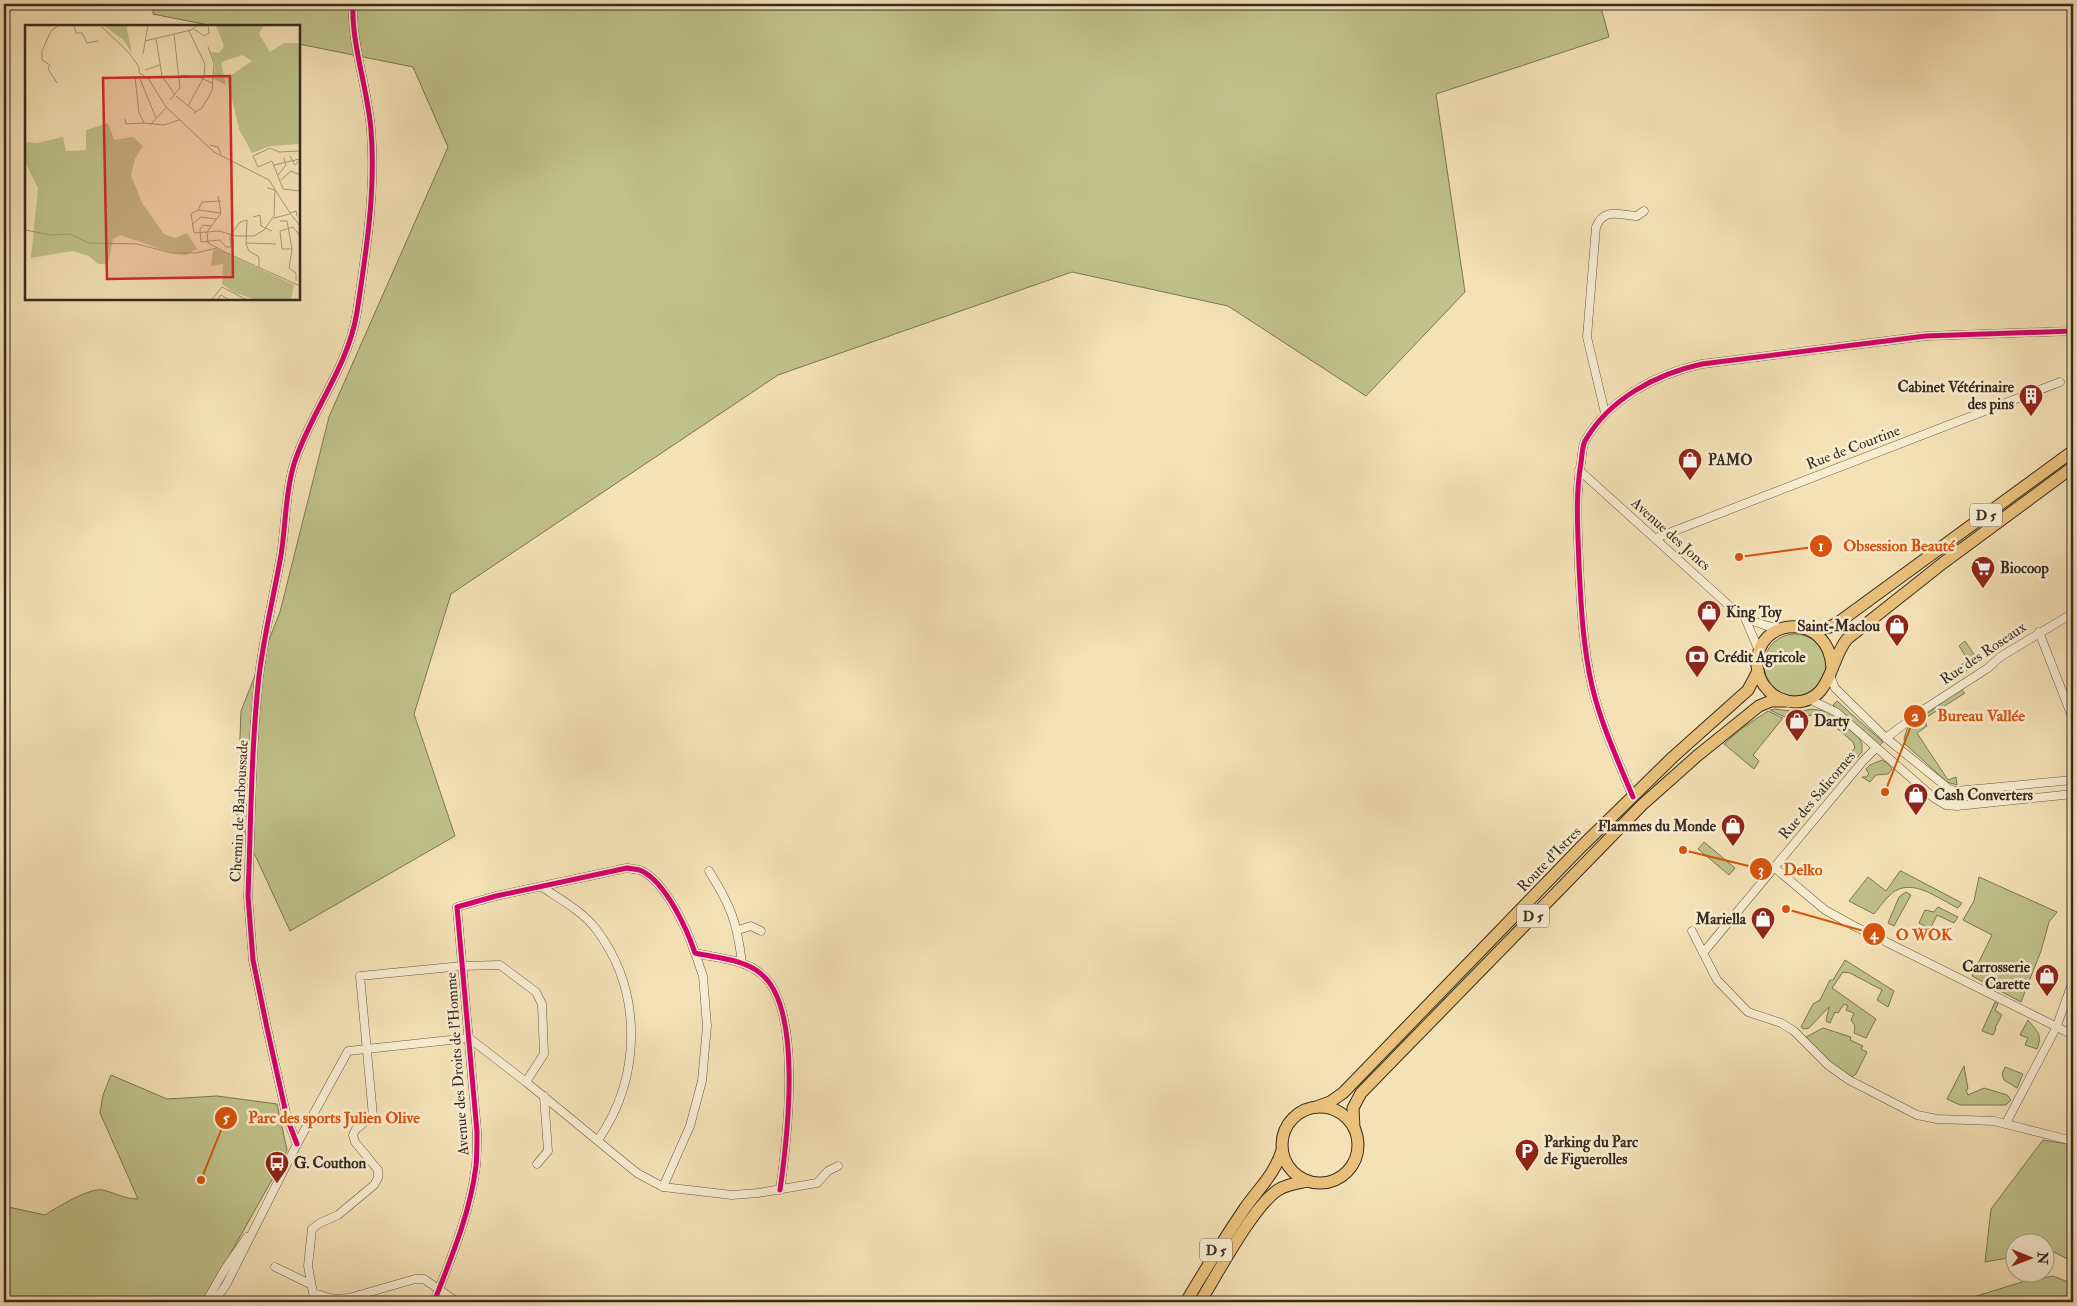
<svg xmlns="http://www.w3.org/2000/svg" width="2077" height="1306" font-family="'IM FELL Double Pica',serif">
<rect width="100%" height="100%" fill="#f4e2b6"/>
<filter id="stains"><feTurbulence type="fractalNoise" baseFrequency=".004" numOctaves="4"/><feColorMatrix values="0 0 0 0 .2 0 0 0 0 .09 0 0 0 0 .02 0 0 0 .5 -.17"/></filter>
<radialGradient id="worn" r=".72"><stop offset=".6" stop-color="#630" stop-opacity="0"/><stop offset="1" stop-color="#630" stop-opacity=".3"/></radialGradient>
<g fill="#c0c28b" stroke="#7b7656">
<polygon points="153,4 1600,4 1609,37 1436,94 1465,292 1366,396 1228,306 1072,272 778,375 451,594 414,714 455,836 290,931 237,816 241,711 280,612 329,417 448,147 413,67 299,44 299,26 213,26 153,14"/>
<circle cx="1795" cy="665" r="31"/>
<polygon points="1965,641 1979,662 1965,672 1961,665 1968,660 1959,646"/>
<polygon points="1960,689 1965,693 1924,719 1927,726 1917,733 1948,780 1956,777 1957,785 1947,782 1905,744 1904,739 1907,729"/>
<polygon points="1837,701 1883,742 1879,746 1833,705"/>
<polygon points="1775,709 1798,712 1812,709 1830,712 1859,738 1862,744 1862,752 1856,759 1850,753 1855,748 1853,742 1820,714 1814,714 1806,717 1800,713 1795,718 1790,714 1785,717 1770,710"/>
<polygon points="1768,711 1783,718 1753,755 1759,761 1754,769 1724,744 1741,729"/>
<polygon points="1882,760 1887,763 1892,769 1888,774 1876,775 1870,782 1862,777 1866,777 1869,774 1866,769 1870,765"/>
<polygon points="1704,842 1735,868 1729,875 1698,849"/>
<path d="M1900 871H1901L1962 903 1958 908C1938 899 1913 877 1892 893 1885 899 1879 908 1874 914L1849 901 1868 877 1886 891Z"/>
<polygon points="1979,877 2057,912 2049,922 2041,951 2021,1002 1972,976 1992,935 1963,920 1974,901"/>
<polygon points="1906,892 1911,895 1894,926 1888,923 1899,897"/>
<polygon points="1938,907 1958,917 1954,923 1937,915 1930,929 1919,923 1925,910 1934,912"/>
<polygon points="1845,960 1894,991 1888,1007 1877,1000 1882,990 1850,973 1843,972 1832,988 1876,1019 1866,1038 1854,1033 1855,1026 1851,1020 1854,1013 1846,1010 1848,1006 1844,1004 1838,1013 1835,1012 1830,1023 1826,1021 1829,1007 1809,1028 1804,1029 1801,1027 1813,1004 1820,1000 1830,980 1833,980"/>
<polygon points="1995,1002 1998,1004 1995,1010 2002,1015 1995,1028 1996,1029 1993,1035 1982,1031"/>
<path d="M2028 1020C2037 1031 2043 1035 2037 1049L2025 1045 2028 1038 2020 1035Z"/>
<polygon points="1823,1028 1851,1037 1850,1040 1863,1046 1861,1049 1867,1052 1856,1074 1852,1077 1830,1062 1806,1037"/>
<polygon points="1964,1066 1968,1089 1966,1090 1968,1095 1984,1088 2007,1095 2011,1100 2006,1105 1960,1105 1947,1099"/>
<polygon points="2005,1067 2023,1074 2017,1088 2004,1080 2002,1074"/>
<path d="M111 1075 167 1099 217 1096 277 1104 287 1150 277 1171 203 1302H4V1206L45 1215C56 1208 90 1187 103 1190 115 1193 125 1199 138 1199L100 1113 103 1095Z"/>
<polygon points="2043,1140 2073,1145 2073,1262 2052,1251 2045,1253 2044,1244 2014,1244 2014,1257 1985,1262 1991,1209"/>
<polygon points="2053,1276 2073,1284 2073,1302 1957,1302 2022,1282"/>
</g>
<g fill="none" stroke-linecap="round" stroke-linejoin="round">
<defs>
<g id="minor">
<path d="M1605 413 1587 337 1596 227C1604 207 1619 215 1637 216L1644 211"/>
<path d="M1579 470 1734 610C1749 621 1763 626 1781 629"/>
<polyline points="1656,538 2060,382"/>
<polyline points="1745,618 1759,651"/>
<polyline points="2039,632 2073,719"/>
<polyline points="1830,676 1835,688 1886,738 1949,789 1956,791 2073,780"/>
<polyline points="1809,699 1836,712 1934,798 1946,805 1957,806 2073,794"/>
<polyline points="1886,738 1923,710 1988,668 2000,657 2073,613"/>
<path d="M1633 797C1618 761 1601 724 1592 686 1583 647 1581 606 1579 565 1578 532 1575 497 1581 463 1582 456 1582 447 1585 441 1609 399 1656 374 1702 364L1926 336 2073 331"/>
<polyline points="1775,868 1825,910 1854,926 2073,1035"/>
<path d="M709 871C731 906 737 922 742 963"/>
<path d="M542 887C560 899 582 911 596 929 643 991 642 1077 598 1140"/>
<polyline points="738,930 751,926 761,931"/>
<polyline points="1692,931 1717,980 1748,1012 1781,1023 1794,1031 1828,1065 1849,1080 1917,1115 1937,1119 1994,1121 2073,1141"/>
<polyline points="1703,953 1863,761 1876,748"/>
<polyline points="469,1038 526,1082 637,1173 663,1187 732,1195 758,1193 817,1183 828,1171 838,1166"/>
<polyline points="2006,1123 2056,1028 2073,981"/>
<path d="M297 1144 287 1118 267 1028 253 960 248 896C251 823 251 749 259 676 264 635 274 595 281 555 286 525 285 493 294 464 311 411 348 368 357 312 366 253 376 191 371 130 368 90 351 43 353 4"/>
<polyline points="537,1164 548,1151 544,1096"/>
<polyline points="663,1187 690,1126 702,1081 707,1026 703,976 695,953"/>
<polyline points="275,1267 310,1284"/>
<polyline points="206,1302 225,1269 247,1237"/>
<polyline points="214,1302 226,1285 297,1144 348,1051 469,1038"/>
<path d="M434 1302C451 1258 470 1214 476 1166 477 1155 477 1143 477 1132L457 907 496 896 627 868C632 869 638 869 642 871 666 883 687 929 695 953 716 958 743 959 760 973 804 1006 787 1141 780 1190"/>
<polyline points="457,1302 424,1279 415,1279 349,1298 334,1299 313,1293 308,1266 312,1229 320,1223 338,1215 374,1185 378,1178 378,1170 355,1142 353,1135 356,1129 373,1116 360,976 462,966 500,965 536,992 542,1004 544,1054 526,1082"/>
</g>
<g id="primary">
<polyline points="1812,631 1830,627 1839,622 2073,451"/>
<path d="M1832 667C1828 611 1755 616 1757 666 1758 675 1761 683 1768 690 1774 697 1785 702 1795 702 1832 701 1829 661 1847 639L1943 563 2073 467"/>
<polyline points="1316,1107 1330,1102 1343,1093 1580,848 1673,757 1748,690 1758,671"/>
<circle cx="1320" cy="1145" r="38"/>
<polyline points="1354,1128 1353,1108 1361,1093 1642,805 1697,756 1759,706 1771,701 1785,701"/>
<path d="M1186 1302C1205 1270 1224 1239 1245 1208 1259 1188 1275 1174 1282 1150"/>
<path d="M1200 1302C1217 1275 1253 1206 1278 1190 1287 1184 1298 1183 1308 1181"/>
</g>
</defs>
<use href="#minor" stroke="#665846" stroke-width="9"/>
<use href="#primary" stroke="#362a21" stroke-width="13"/>
<use href="#minor" stroke="#f8ecd0" stroke-width="8"/>
<use href="#primary" stroke="#eac17b" stroke-width="11"/>
<defs>
<g id="cycleway">
<path d="M1633 797C1618 761 1601 724 1592 686 1583 647 1581 606 1579 565 1578 532 1575 497 1581 463 1582 456 1582 447 1585 441 1609 399 1656 374 1702 364L1926 336 2073 331"/>
<path d="M297 1144 287 1118 267 1028 253 960 248 896C251 823 251 749 259 676 264 635 274 595 281 555 286 525 285 493 294 464 311 411 348 368 357 312 366 253 376 191 371 130 368 90 351 43 353 4"/>
<path d="M434 1302C451 1258 470 1214 476 1166 477 1155 477 1143 477 1132L457 907 496 896 627 868C632 869 638 869 642 871 666 883 687 929 695 953 716 958 743 959 760 973 804 1006 787 1141 780 1190"/>
</g>
</defs>
<use href="#cycleway" stroke="#f8ecd0" stroke-width="8"/>
<use href="#cycleway" stroke="#d6006c" stroke-width="5"/>
</g>
<defs>
<symbol id="building-pin" viewBox="-11 -11 22 30"><path d="M0 17L-7.5 6A9.5 9.5 0 1 1 7.5 6Z" fill="#8f2418" stroke="#f8ecd0"/><path d="M-4-6H4V6H1V3H-1V6H-4ZM-2.5-4.3h1.7v1.8h-1.7ZM.8-4.3h1.7v1.8H.8ZM-2.5-1h1.7V.8h-1.7ZM.8-1h1.7V.8H.8Z" fill="#fff"/></symbol>
<symbol id="shop-pin" viewBox="-11 -11 22 30"><path d="M0 17L-7.5 6A9.5 9.5 0 1 1 7.5 6Z" fill="#8f2418" stroke="#f8ecd0"/><path d="M-5-2.5h2.3a2.7 3.5 0 0 1 5.4 0H5L5.5 6h-11ZM-1.5-2.5h3a1.5 2.3 0 0 0-3 0Z" fill="#fff"/></symbol>
<symbol id="supermarket-pin" viewBox="-11 -11 22 30"><path d="M0 17L-7.5 6A9.5 9.5 0 1 1 7.5 6Z" fill="#8f2418" stroke="#f8ecd0"/><path d="M-6-5.5h2.5l.6 2H6L4.5 2H-2.5L-4.4-4H-6ZM-1.5 3.2a1.3 1.3 0 1 0 .1 0ZM3 3.2a1.3 1.3 0 1 0 .1 0Z" fill="#fff"/></symbol>
<symbol id="bank-pin" viewBox="-11 -11 22 30"><path d="M0 17L-7.5 6A9.5 9.5 0 1 1 7.5 6Z" fill="#8f2418" stroke="#f8ecd0"/><path d="M-6-4H6V4H-6ZM0-2.3a2.3 2.3 0 1 0 0 4.6a2.3 2.3 0 1 0 0-4.6Z" fill="#fff"/></symbol>
<symbol id="parking-pin" viewBox="-11 -11 22 30"><path d="M0 17L-7.5 6A9.5 9.5 0 1 1 7.5 6Z" fill="#8f2418" stroke="#f8ecd0"/><path d="M-3.5-5.5H1a3.5 3.5 0 0 1 0 7H-1V5.5H-3.5ZM-1-3.4V-.6H.8a1.4 1.4 0 0 0 0-2.8Z" fill="#fff"/></symbol>
<symbol id="bus-pin" viewBox="-11 -11 22 30"><path d="M0 17L-7.5 6A9.5 9.5 0 1 1 7.5 6Z" fill="#8f2418" stroke="#f8ecd0"/><path d="M-5-6H5V4H4V6H2V4H-2V6H-4V4H-5ZM-3.5-4V0h7V-4ZM-3.5 1.2v1.5H-2V1.2ZM2 1.2v1.5H3.5V1.2Z" fill="#fff"/></symbol>
</defs>
<g fill-rule="evenodd">
<use href="#building-pin" x="2017" y="382" width="28" height="38"/>
<use href="#shop-pin" x="1676" y="446" width="28" height="38"/>
<use href="#supermarket-pin" x="1969" y="554" width="28" height="38"/>
<use href="#shop-pin" x="1695" y="598" width="28" height="38"/>
<use href="#shop-pin" x="1883" y="612" width="28" height="38"/>
<use href="#bank-pin" x="1683" y="643" width="28" height="38"/>
<use href="#shop-pin" x="1783" y="707" width="28" height="38"/>
<use href="#shop-pin" x="1902" y="781" width="28" height="38"/>
<use href="#shop-pin" x="1719" y="812" width="28" height="38"/>
<use href="#shop-pin" x="1749" y="905" width="28" height="38"/>
<use href="#shop-pin" x="2033" y="962" width="28" height="38"/>
<use href="#parking-pin" x="1513" y="1137" width="28" height="38"/>
<use href="#bus-pin" x="263" y="1149" width="28" height="38"/>
</g>
<g text-anchor="middle" stroke-width="5" stroke-linejoin="round" paint-order="stroke">
<g fill="#f8ecd0" stroke="#706456" stroke-width="1">
<rect x="1970" y="503.5" width="32" height="23" rx="4"/>
<rect x="1517" y="904.5" width="32" height="23" rx="4"/>
<rect x="1200" y="1238.5" width="32" height="23" rx="4"/>
</g>
<g font-size="14" font-weight="bold" fill="#362a21">
<text x="1986" y="520">D 5</text>
<text x="1533" y="921">D 5</text>
<text x="1216" y="1255">D 5</text>
</g>
<g font-size="15" font-weight="bold" fill="#362a21" stroke="#f8ecd0" text-anchor="start">
<text x="2014" y="392" text-anchor="end">Cabinet Vétérinaire<tspan x="2014" dy="17">des pins</tspan></text>
<text x="1708" y="465">PAMO</text>
<text x="2000" y="573">Biocoop</text>
<text x="1726" y="617">King Toy</text>
<text x="1880" y="631" text-anchor="end">Saint-Maclou</text>
<text x="1714" y="662">Crédit Agricole</text>
<text x="1814" y="726">Darty</text>
<text x="1934" y="800">Cash Converters</text>
<text x="1716" y="831" text-anchor="end">Flammes du Monde</text>
<text x="1746" y="924" text-anchor="end">Mariella</text>
<text x="2030" y="972" text-anchor="end">Carrosserie<tspan x="2030" dy="17">Carette</tspan></text>
<text x="1544" y="1147">Parking du Parc<tspan x="1544" dy="17">de Figuerolles</tspan></text>
<text x="294" y="1168">G. Couthon</text>
</g>
<g font-size="15" fill="#362a21" stroke="#f8ecd0">
<text transform="translate(1853 447) rotate(-21)" y="5">Rue de Courtine</text>
<text transform="translate(1671 534) rotate(42)" y="5">Avenue des Joncs</text>
<text transform="translate(1983 653) rotate(-34)" y="5">Rue des Roseaux</text>
<text transform="translate(1817 795) rotate(-50)" y="5">Rue des Salicornes</text>
<text transform="translate(239 811) rotate(-87)" y="5">Chemin de Barboussade</text>
<text transform="translate(1549 859) rotate(-46)" y="5">Route d'Istres</text>
<text transform="translate(457 1064) rotate(-94)" y="5">Avenue des Droits de l'Homme</text>
</g>
</g>
<g transform="translate(25 25)">
<rect width="275" height="275" fill="#f4e2b6"/>
<path d="M78 0H101L107 29 99 15ZM191 0H239L234 9 245 27 259 18H275V119L245 121 227 128 214 104 202 53 227 36 218 30 196 37 201 60 189 54 190 39 186 27 194 28 199 21ZM83 98 89 115 108 112 118 121 110 134 106 150 117 178 139 209 150 213 162 208 172 224 161 230 150 229 95 210 88 214 83 239H73L64 231 48 226 6 233 13 163 0 137V117L12 118 38 112 41 126 61 125V105ZM193 224 269 260 266 275H232L210 268 197 259 198 239 186 241 188 225Z" fill="#c0c28b"/>
<path fill="none" stroke="#a8987a" stroke-width="1" d="M49 0 51 8H57L62 18 73 16M75 0 104 28 114 42V48L123 53 141 82 189 127 244 155 265 188M169 4 179 11 184 8 183 0M131 13 137 51 150 70M120 16 166 5 173 0M118 29 123 0M120 45 135 40M156 50 174 52 187 58M110 52 114 88 119 98 139 100 154 95M115 54 131 93M32 58 23 44 25 40 17 35V26L26 6 34 0M151 71 171 87M145 75 155 63 149 9M163 81 179 52 180 39 164 6M169 88 177 83 187 66 189 38 183 22M100 94 101 99 119 98M125 100 142 82M185 120 193 122 196 129M275 126 254 127 245 123 228 131 233 142 247 136 258 164 275 166M265 131 270 140 275 135M249 140 275 134M253 150 261 140 259 133M256 155 266 146 275 150M196 176 177 177 173 185 166 189 169 208 194 206 211 211H229L239 205 249 191 250 165 242 163M173 185 196 188M272 191 271 186 265 188 275 201M228 192 235 190 236 201 247 206M249 193 265 189M255 196H262L267 224 264 243 271 248V256M167 200 176 192 191 194M186 201 178 200 175 204 176 217 195 215 201 222H206L205 211 215 197 222 195 221 219 224 226 234 232V242M0 205 26 210 45 209 64 218 112 219 147 228H171L192 223M182 207 183 218 200 227M182 207 196 188 193 171M221 218 251 219M267 224H257L255 206 268 202 275 211M200 227 275 261M187 274 197 262 222 275M192 275 196 270 205 275"/>
<path fill="#d62828" fill-opacity="0.15" stroke="#d62828" stroke-width="2.5" d="M205 51 208 252 82 254 78 53Z"/>
<rect width="275" height="275" fill="none" stroke="#362a21" stroke-width="2.5"/>
</g>
<path fill="none" stroke="#d6540e" stroke-width="2" d="M1739 557L1821 546M1885 792L1915 716M1683 850L1761 869M1786 909L1874 934M201 1180L226 1118"/>
<g fill="#d6540e" stroke="#f8ecd0" stroke-width="2">
<circle cx="1739" cy="557" r="5"/>
<circle cx="1885" cy="792" r="5"/>
<circle cx="1683" cy="850" r="5"/>
<circle cx="1786" cy="909" r="5"/>
<circle cx="201" cy="1180" r="5"/>
<circle cx="1821" cy="546" r="12"/>
<circle cx="1915" cy="716" r="12"/>
<circle cx="1761" cy="869" r="12"/>
<circle cx="1874" cy="934" r="12"/>
<circle cx="226" cy="1118" r="12"/>
</g>
<g font-size="15" text-anchor="middle" font-weight="bold" fill="#fff">
<text x="1821" y="551">1</text>
<text x="1915" y="721">2</text>
<text x="1761" y="875">3</text>
<text x="1874" y="939">4</text>
<text x="226" y="1123">5</text>
</g>
<g font-size="16" text-anchor="middle" font-weight="bold" fill="#d6540e" stroke="#f8ecd0" stroke-width="5" stroke-linejoin="round" paint-order="stroke">
<text x="1899" y="551">Obsession Beauté</text>
<text x="1981" y="721">Bureau Vallée</text>
<text x="1803" y="875">Delko</text>
<text x="1924" y="940">O WOK</text>
<text x="334" y="1123">Parc des sports Julien Olive</text>
</g>
<rect width="2077" height="1306" fill="none" stroke="#f4e2b6" stroke-width="20"/>
<rect x="5" y="5" width="2067" height="1296" fill="none" stroke="#362a21" stroke-width="2.5"/>
<rect x="10" y="10" width="2057" height="1286" fill="none" stroke="#362a21"/>
<g transform="translate(2030 1258) rotate(91)"><circle r="24" fill="#f8ecd0" stroke="#aa9e8a"/>
<path d="M0-4L9 19L0 12L-9 19Z" fill="#8f2418"/>
<text y="-8" font-size="14" font-weight="bold" text-anchor="middle" fill="#362a21">N</text>
</g>
<rect width="100%" height="100%" filter="url(#stains)"/>
<rect width="100%" height="100%" fill="url(#worn)"/>
</svg>
